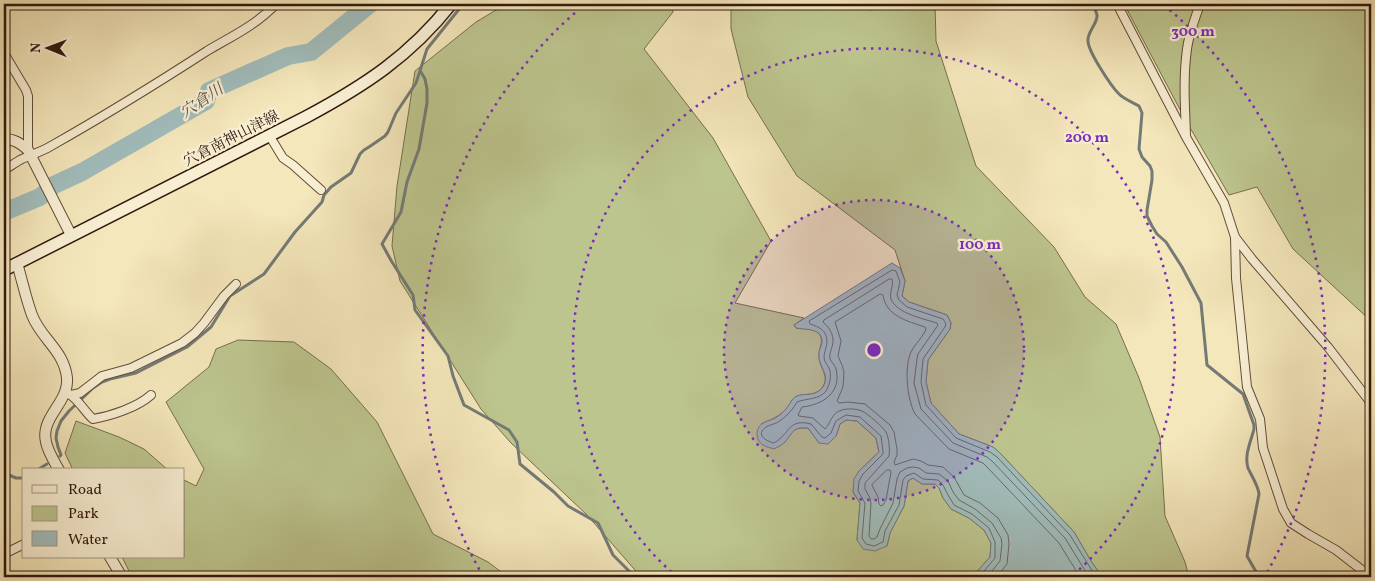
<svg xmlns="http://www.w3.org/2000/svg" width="1375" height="581" font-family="Vollkorn,'Noto Serif JP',serif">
<rect width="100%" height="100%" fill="#f4e7bb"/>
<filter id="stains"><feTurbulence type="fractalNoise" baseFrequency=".004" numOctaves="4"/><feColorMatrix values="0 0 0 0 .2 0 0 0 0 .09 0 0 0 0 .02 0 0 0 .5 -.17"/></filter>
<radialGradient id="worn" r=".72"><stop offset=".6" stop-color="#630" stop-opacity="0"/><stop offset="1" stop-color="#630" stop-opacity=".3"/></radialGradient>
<g fill="#bdc58e" stroke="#776e4e">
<path d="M506 4H672L673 12 644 49 713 138 771 241 735 303 804 318 794 325 796 328C803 329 814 328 818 333 825 339 819 347 819 355 818 367 831 376 822 388 814 398 800 392 794 398 791 400 790 405 787 408 780 416 771 420 761 424L784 443C792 431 793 427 808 428L819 443 836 436 840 424 846 420 857 421 876 438 879 452 859 471 853 492 860 503 857 540 887 546 890 533 904 506 908 481 913 478 922 484H935L939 488 943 498 951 509 969 518 984 530 991 543 990 557 975 574 974 577H641L587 515 511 443 481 409 400 281 392 246 397 186 415 71 476 22Z"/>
<polygon points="731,4 857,4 870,10 904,4 935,4 936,41 976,166 1054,247 1085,297 1116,324 1139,378 1160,437 1165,516 1185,562 1189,577 1102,577 1091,561 1074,532 1000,453 993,447 959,434 931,403 926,382 928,360 950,329 951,323 947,315 909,302 902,296 905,281 895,250 797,176 748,97 731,29"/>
<polygon points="1124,4 1371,4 1371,321 1293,249 1257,187 1229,195 1185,119"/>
<polygon points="238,340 294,342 331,369 377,422 433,534 488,562 508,577 132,577 122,557 184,557 184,480 196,486 204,469 166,402 209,367 216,349"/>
<polygon points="76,421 119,437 144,449 168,470 73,470 65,453"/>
</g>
<path fill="#a1bdbc" stroke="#747b76" d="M892 263 900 268 905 281 902 296 909 302 947 315 951 323 950 329 928 360 926 382 931 403 959 434 993 447 1000 453 1074 532 1091 561 1102 577 1024 576 1022 577H974L975 574 990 557 991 543 984 530 969 518 951 509 943 498 939 488 935 484H922L913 478 908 481 904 506 890 533 887 546 875 551 863 549 857 540 860 503 853 492 854 479 859 471 879 452 876 438 857 421 846 420 840 424 836 436 828 444 819 443 808 428C793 427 794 431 785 442 782 445 778 447 774 449 771 448 766 447 763 445 755 440 755 428 763 423 768 420 773 420 777 417 781 414 786 410 788 406 791 403 792 399 795 397 803 392 815 398 823 387 831 374 818 367 819 354 819 350 821 347 822 343 823 328 807 330 796 328L794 325Z"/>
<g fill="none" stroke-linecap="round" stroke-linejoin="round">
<g stroke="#696a65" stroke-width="1">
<polygon points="887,470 890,470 891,472 886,500 883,505 881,506 879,504 878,497 872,485"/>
<path d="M979 577 995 558V542L989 528 972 514 954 505 948 495 943 485 938 480 923 479 914 473 906 476 903 480 899 505 885 531 883 542 874 546 866 544 862 538 865 503 858 491 859 481 863 474 883 454V451L881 436 860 417 846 415 836 421 831 433 825 438 822 437 811 424C788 418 790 434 774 443 766 441 755 435 766 427 771 424 777 424 781 420 788 415 793 409 797 402 807 398 819 400 826 391 830 384 832 375 829 368 827 364 824 362 824 357 824 352 827 347 827 342 827 330 819 327 810 324L809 321 892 270 896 271 900 282 897 295 899 300 907 307 943 319 946 324 945 327 923 359 921 382 926 405 956 438 990 452 997 457 1070 535 1096 577"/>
<path d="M987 577 1000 561 1002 544 1001 538 992 523 975 509 959 500 953 492 948 481 939 474 926 473 919 468 913 467 907 468 900 472 897 479 893 503 880 529 877 537 874 539H871L869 536 871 503 870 498 865 489V483L889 456C890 449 889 438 886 432 883 427 868 414 862 411 857 409 848 408 842 410 831 413 831 423 825 429L813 418 799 416 798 415 802 407C822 405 842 393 836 369 835 365 831 362 830 359 829 355 831 350 832 347 835 337 831 329 823 322L824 320 889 279H892C894 286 889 292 891 299 896 313 924 319 937 323L938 325 918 354 917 359 914 383 921 409 953 443 987 457 992 461 1065 538 1089 577"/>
<path d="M997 577 1007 564 1009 544 1008 535 998 518 980 503 964 495 954 477 943 467 928 465 921 461 913 459 895 465 894 462 897 455V449L894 432 890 425 865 404 848 402 839 403 837 401 843 387 844 372 842 365 838 356 841 341 835 322 880 294 883 295C886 316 907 321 925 327L926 329C923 337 915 344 911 352 904 367 907 399 915 414L949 449 983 463 987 467 1059 543 1080 577"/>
</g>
<g stroke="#747b76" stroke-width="3">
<path d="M1093 4C1094 7 1096 11 1097 15 1098 23 1088 31 1088 40 1087 50 1111 86 1119 94 1124 99 1132 102 1139 106L1142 113 1139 149 1142 157 1150 166 1152 171V180L1147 210V216L1152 226 1157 234 1166 242 1182 267 1201 303 1207 365 1243 394 1254 425V429C1251 441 1244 455 1248 468 1252 477 1258 485 1259 494L1247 556 1259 577"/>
<polyline points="421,72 425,79 427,89 427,103 419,149 407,182 401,212 382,244 392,262 413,295 415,310 448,356 453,376 464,405 509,430 517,442 520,464 554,492 568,506 598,523 613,555 632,574 638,577"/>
<polyline points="60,456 61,455 58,447 56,438 57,431 61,421 69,411 93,388 102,382 110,379 136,373 187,347 211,327 230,296 264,274 295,232 322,202 324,195 331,187 351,173 360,154 364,150 369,147 385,136 388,132 396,113 416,83 427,49 460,8 468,4"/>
<polyline points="37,470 47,464"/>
<polyline points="4,473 16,478 24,478"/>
</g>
<polyline stroke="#a1bdbc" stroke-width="18" points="4,212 40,197 54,185 82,172 206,101 209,91 288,56 311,52 370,4"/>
<defs>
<g id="minor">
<polyline points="1117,4 1186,137 1224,203 1235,237 1252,259 1328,347 1371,403"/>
<polyline points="4,53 26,90 28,96 28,150"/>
<polyline points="269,135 283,158 293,165 321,190"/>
<path d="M1186 135C1185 107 1183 78 1187 49 1189 33 1195 19 1200 4"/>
<path d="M4 170C9 167 15 163 20 160 30 155 41 152 51 146 104 116 156 84 207 51 232 36 255 26 276 4"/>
<polyline points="1235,237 1236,278 1247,387 1260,419 1263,448 1283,509 1291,523 1308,534 1336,550 1371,577"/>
<path d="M69 394C79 400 84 411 93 419 111 416 138 407 151 395"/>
<polyline points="71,395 80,393 102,376 131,368 182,343 195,333 204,323 224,296 236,284"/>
<polyline points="4,554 24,544"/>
</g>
<g id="tertiary">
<path d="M4 139C14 139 20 143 28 150L71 235"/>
<path d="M17 263C22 280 26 299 32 315 41 339 64 350 67 378 69 403 40 417 46 442 48 452 54 461 59 470"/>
<polyline points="110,557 122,577"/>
</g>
<path id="secondary" d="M4 270 306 117C364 86 410 56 451 4"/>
</defs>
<use href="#minor" stroke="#624c39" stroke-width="10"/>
<use href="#tertiary" stroke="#624c39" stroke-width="12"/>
<use href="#secondary" stroke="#31180e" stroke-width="14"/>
<use href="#minor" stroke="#f8efd3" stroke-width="8"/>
<use href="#tertiary" stroke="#f8efd3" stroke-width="10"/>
<use href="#secondary" stroke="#f8efd3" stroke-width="11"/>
</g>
<circle cx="874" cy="350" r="150" fill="#7b2cbf" fill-opacity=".12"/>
<g fill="none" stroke="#7b2cbf" stroke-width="2.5" stroke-dasharray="2.5 5">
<circle cx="874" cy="350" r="150"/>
<path d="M677 577A301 301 0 1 1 1071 577"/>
<path d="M483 576A451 451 0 0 1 584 5M1164 5A451 451 0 0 1 1265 576"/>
</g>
<g text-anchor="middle" stroke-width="4.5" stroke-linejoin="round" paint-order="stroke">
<g font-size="15" fill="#31180e" stroke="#f8efd3">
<text transform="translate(231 138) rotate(-27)" y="5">穴倉南神山津線</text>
</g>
<g font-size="16" font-style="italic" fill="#58524b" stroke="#f8efd3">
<text transform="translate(201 100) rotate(-34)" y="6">穴倉川</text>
</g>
</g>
<circle cx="874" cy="350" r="8" fill="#7b2cbf" stroke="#f8efd3" stroke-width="2.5"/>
<g font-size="15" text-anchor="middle" font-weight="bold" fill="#7b2cbf" stroke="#f8efd3" stroke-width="4.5" stroke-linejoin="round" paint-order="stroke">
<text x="1193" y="36">300 m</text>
<text x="1087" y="142">200 m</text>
<text x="980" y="249">100 m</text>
</g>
<rect width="1375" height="581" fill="none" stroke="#f4e7bb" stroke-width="20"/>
<rect x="5" y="5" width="1365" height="571" fill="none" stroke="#31180e" stroke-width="2.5"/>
<rect x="10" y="10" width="1355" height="561" fill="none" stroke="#31180e"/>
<rect x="22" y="468" width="162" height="90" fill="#f8efd3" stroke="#a89984"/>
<rect x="32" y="485" width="25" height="8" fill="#f8efd3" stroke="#a89984"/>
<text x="68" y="494" font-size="15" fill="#31180e">Road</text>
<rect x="32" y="506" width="25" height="15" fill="#bdc58e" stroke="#a89984"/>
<text x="68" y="518" font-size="15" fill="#31180e">Park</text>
<rect x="32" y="531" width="25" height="15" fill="#a1bdbc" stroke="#a89984"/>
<text x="68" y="544" font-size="15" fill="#31180e">Water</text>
<g transform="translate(48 48) rotate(271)" stroke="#f8efd3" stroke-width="4" paint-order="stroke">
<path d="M0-4L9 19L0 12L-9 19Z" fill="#31180e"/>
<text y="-8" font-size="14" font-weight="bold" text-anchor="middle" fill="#31180e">N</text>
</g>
<rect width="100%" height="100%" filter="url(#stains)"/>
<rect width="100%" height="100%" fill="url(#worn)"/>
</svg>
